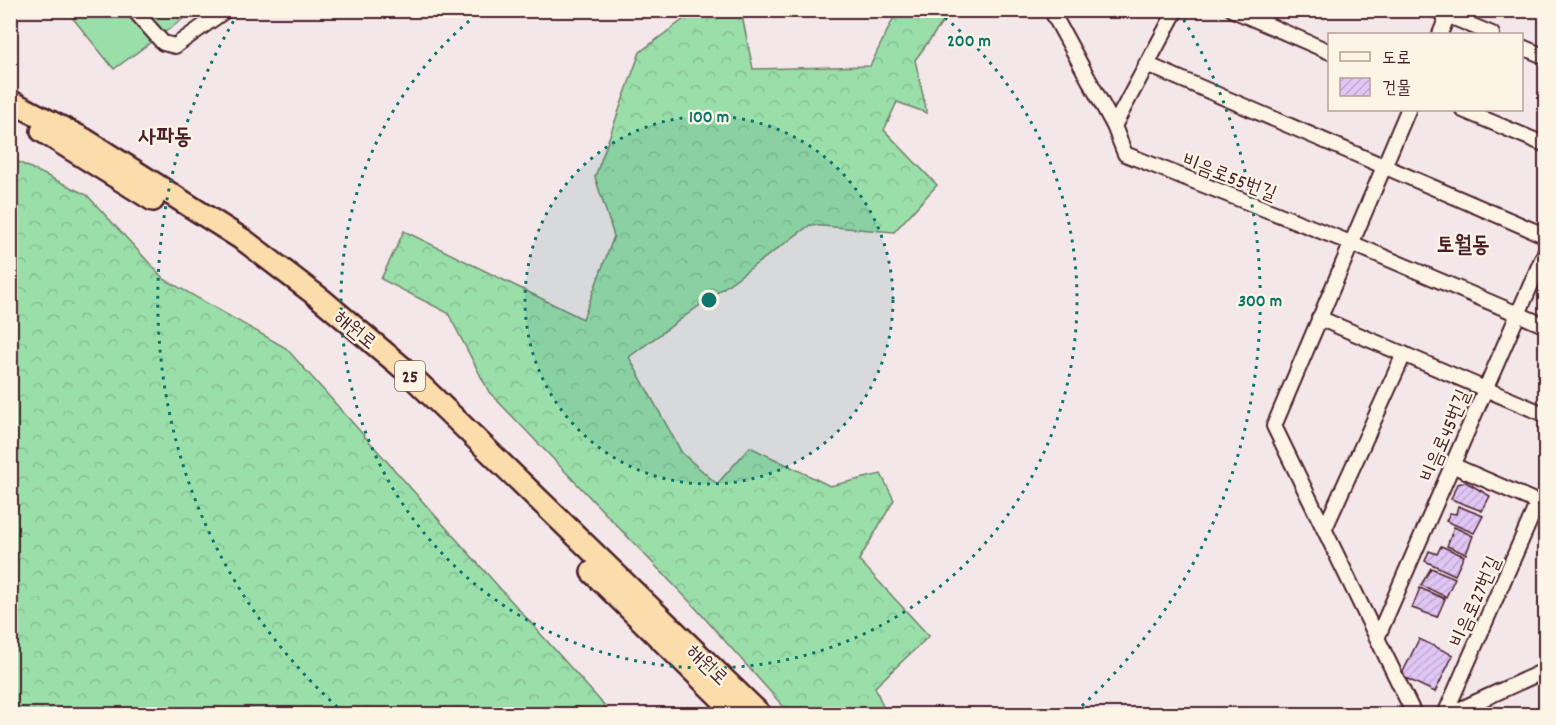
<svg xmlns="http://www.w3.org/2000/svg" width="1556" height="725" font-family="Dekko,'Poor Story',sans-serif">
<defs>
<pattern id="forest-crowns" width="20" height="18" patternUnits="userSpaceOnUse" patternTransform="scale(1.5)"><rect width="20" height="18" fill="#9adeaa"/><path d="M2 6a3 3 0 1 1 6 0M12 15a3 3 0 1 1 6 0" fill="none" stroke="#86be92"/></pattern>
<pattern id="building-hatch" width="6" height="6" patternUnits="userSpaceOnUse" patternTransform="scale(1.5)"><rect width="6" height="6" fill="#e0c6f5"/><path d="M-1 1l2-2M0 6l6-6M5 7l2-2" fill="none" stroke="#c2aad2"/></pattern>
</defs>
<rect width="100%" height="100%" fill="#f4e7ea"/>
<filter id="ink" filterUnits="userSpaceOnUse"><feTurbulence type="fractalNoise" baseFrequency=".0167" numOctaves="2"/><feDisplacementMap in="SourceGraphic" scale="12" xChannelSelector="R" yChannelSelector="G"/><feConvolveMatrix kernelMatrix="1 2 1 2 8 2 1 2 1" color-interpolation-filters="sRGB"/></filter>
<g filter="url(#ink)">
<polygon fill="#9adeaa" stroke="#727e6a" stroke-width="1.5" points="67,11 194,11 114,69"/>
<g fill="url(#forest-crowns)" stroke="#727e6a" stroke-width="1.5">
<polygon points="696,10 741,11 753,69 870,66 897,11 951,11 915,60 927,113 897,102 884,130 937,185 894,232 810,225 629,357 682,453 717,484 750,447 830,486 881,474 894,500 859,560 929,636 875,687 886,714 790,714 692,604 489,392 448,313 381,279 404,231 583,319 614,236 595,177 640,52"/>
<polygon points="10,158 87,195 164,279 286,348 612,714 11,714"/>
</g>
<g fill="url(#building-hatch)" stroke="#4a1f2b" stroke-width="1.5">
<polygon points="1466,482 1490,496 1482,511 1451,499 1457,484"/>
<polygon points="1458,506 1483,516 1474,533 1446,521 1450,513 1456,514"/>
<polygon points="1454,527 1473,536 1466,554 1447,546"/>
<polygon points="1441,546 1464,556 1455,575 1425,561 1429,551 1437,554"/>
<polygon points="1431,568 1455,578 1446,597 1421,585"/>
<polygon points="1420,588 1445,599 1437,617 1412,608"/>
<polygon points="1419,639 1453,655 1435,692 1401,676"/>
</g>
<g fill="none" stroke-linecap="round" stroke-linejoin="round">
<defs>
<g id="minor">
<polyline points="134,10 163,43 175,46 226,10"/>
<polyline points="1051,10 1114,126 1125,154 1351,243 1546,326"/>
<polyline points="1233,10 1330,52"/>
<polyline points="1435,10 1492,34"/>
<polyline points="1440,34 1450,10"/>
<polyline points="1522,47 1546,57"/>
<polyline points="1146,64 1546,236"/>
<polyline points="1408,110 1274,426 1414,714"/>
<polyline points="1463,110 1546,145"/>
<polyline points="1114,126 1176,10"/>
<polyline points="1319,318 1546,415"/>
<polyline points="1452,465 1546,506"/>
<polyline points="1325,528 1404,354"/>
<polyline points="1378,636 1546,250"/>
<polyline points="1445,714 1538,502"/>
<polyline points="1450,714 1546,670"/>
</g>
<g id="trunk">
<polyline points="10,101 84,139 245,241 321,299 404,369 760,714"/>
<polyline points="42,131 153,200"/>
<polyline points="592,572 737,714"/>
</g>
</defs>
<use href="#minor" stroke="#4a1f2b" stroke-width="18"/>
<use href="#trunk" stroke="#4a1f2b" stroke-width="26"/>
<use href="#minor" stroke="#fcf5e5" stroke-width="14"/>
<use href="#trunk" stroke="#faddab" stroke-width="21"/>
</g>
</g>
<circle cx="709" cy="300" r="184" fill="#0f766e" fill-opacity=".12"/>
<g fill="none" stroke="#0f766e" stroke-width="3" stroke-dasharray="3 6">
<circle cx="709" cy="300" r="184"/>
<path d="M938 12A368 368 0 1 1 480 12"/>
<path d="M344 713A551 551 0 0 1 239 12M1179 12A551 551 0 0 1 1074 713"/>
</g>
<g text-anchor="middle" stroke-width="4.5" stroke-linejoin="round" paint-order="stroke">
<rect fill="#fcf5e5" stroke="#7f5f63" stroke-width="1.5" x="395" y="361" width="30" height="30" rx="4.5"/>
<g font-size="18" font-weight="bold" fill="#4a1f2b">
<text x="410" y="382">25</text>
</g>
<g font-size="20" fill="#4a1f2b" stroke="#fcf5e5">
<text transform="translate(1230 176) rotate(21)" y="7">비음로55번길</text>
<text transform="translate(356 329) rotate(40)" y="7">해원로</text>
<text transform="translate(1444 435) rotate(-67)" y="7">비음로45번길</text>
<text transform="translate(1474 601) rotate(-66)" y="7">비음로27번길</text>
<text transform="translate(708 664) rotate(44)" y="7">해원로</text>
</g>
<g font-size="22" font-weight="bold" fill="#4a1f2b" stroke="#fcf5e5">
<text x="165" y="143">사파동</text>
<text x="1463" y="251">토월동</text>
</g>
</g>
<circle cx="709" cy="300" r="9" fill="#0f766e" stroke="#fcf5e5" stroke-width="3"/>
<g font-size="18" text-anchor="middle" font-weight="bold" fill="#0f766e" stroke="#fcf5e5" stroke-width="4.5" stroke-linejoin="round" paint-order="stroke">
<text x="969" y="46">200 m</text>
<text x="709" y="122">100 m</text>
<text x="1260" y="306">300 m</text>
</g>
<rect width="1556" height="725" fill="none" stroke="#fcf5e5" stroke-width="36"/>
<rect x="18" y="18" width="1520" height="689" fill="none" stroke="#4a1f2b" stroke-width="2" filter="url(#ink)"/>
<rect x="1328" y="33" width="195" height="78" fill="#fcf5e5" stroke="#b59f9b" stroke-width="1.5"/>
<rect x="1340" y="52" width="30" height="9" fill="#fcf5e5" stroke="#b59f9b" stroke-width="1.5"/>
<text x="1382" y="63" font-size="18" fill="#4a1f2b">도로</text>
<rect x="1340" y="78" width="30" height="18" fill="url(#building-hatch)" stroke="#b59f9b" stroke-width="1.5"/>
<text x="1382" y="93" font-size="18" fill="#4a1f2b">건물</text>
</svg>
